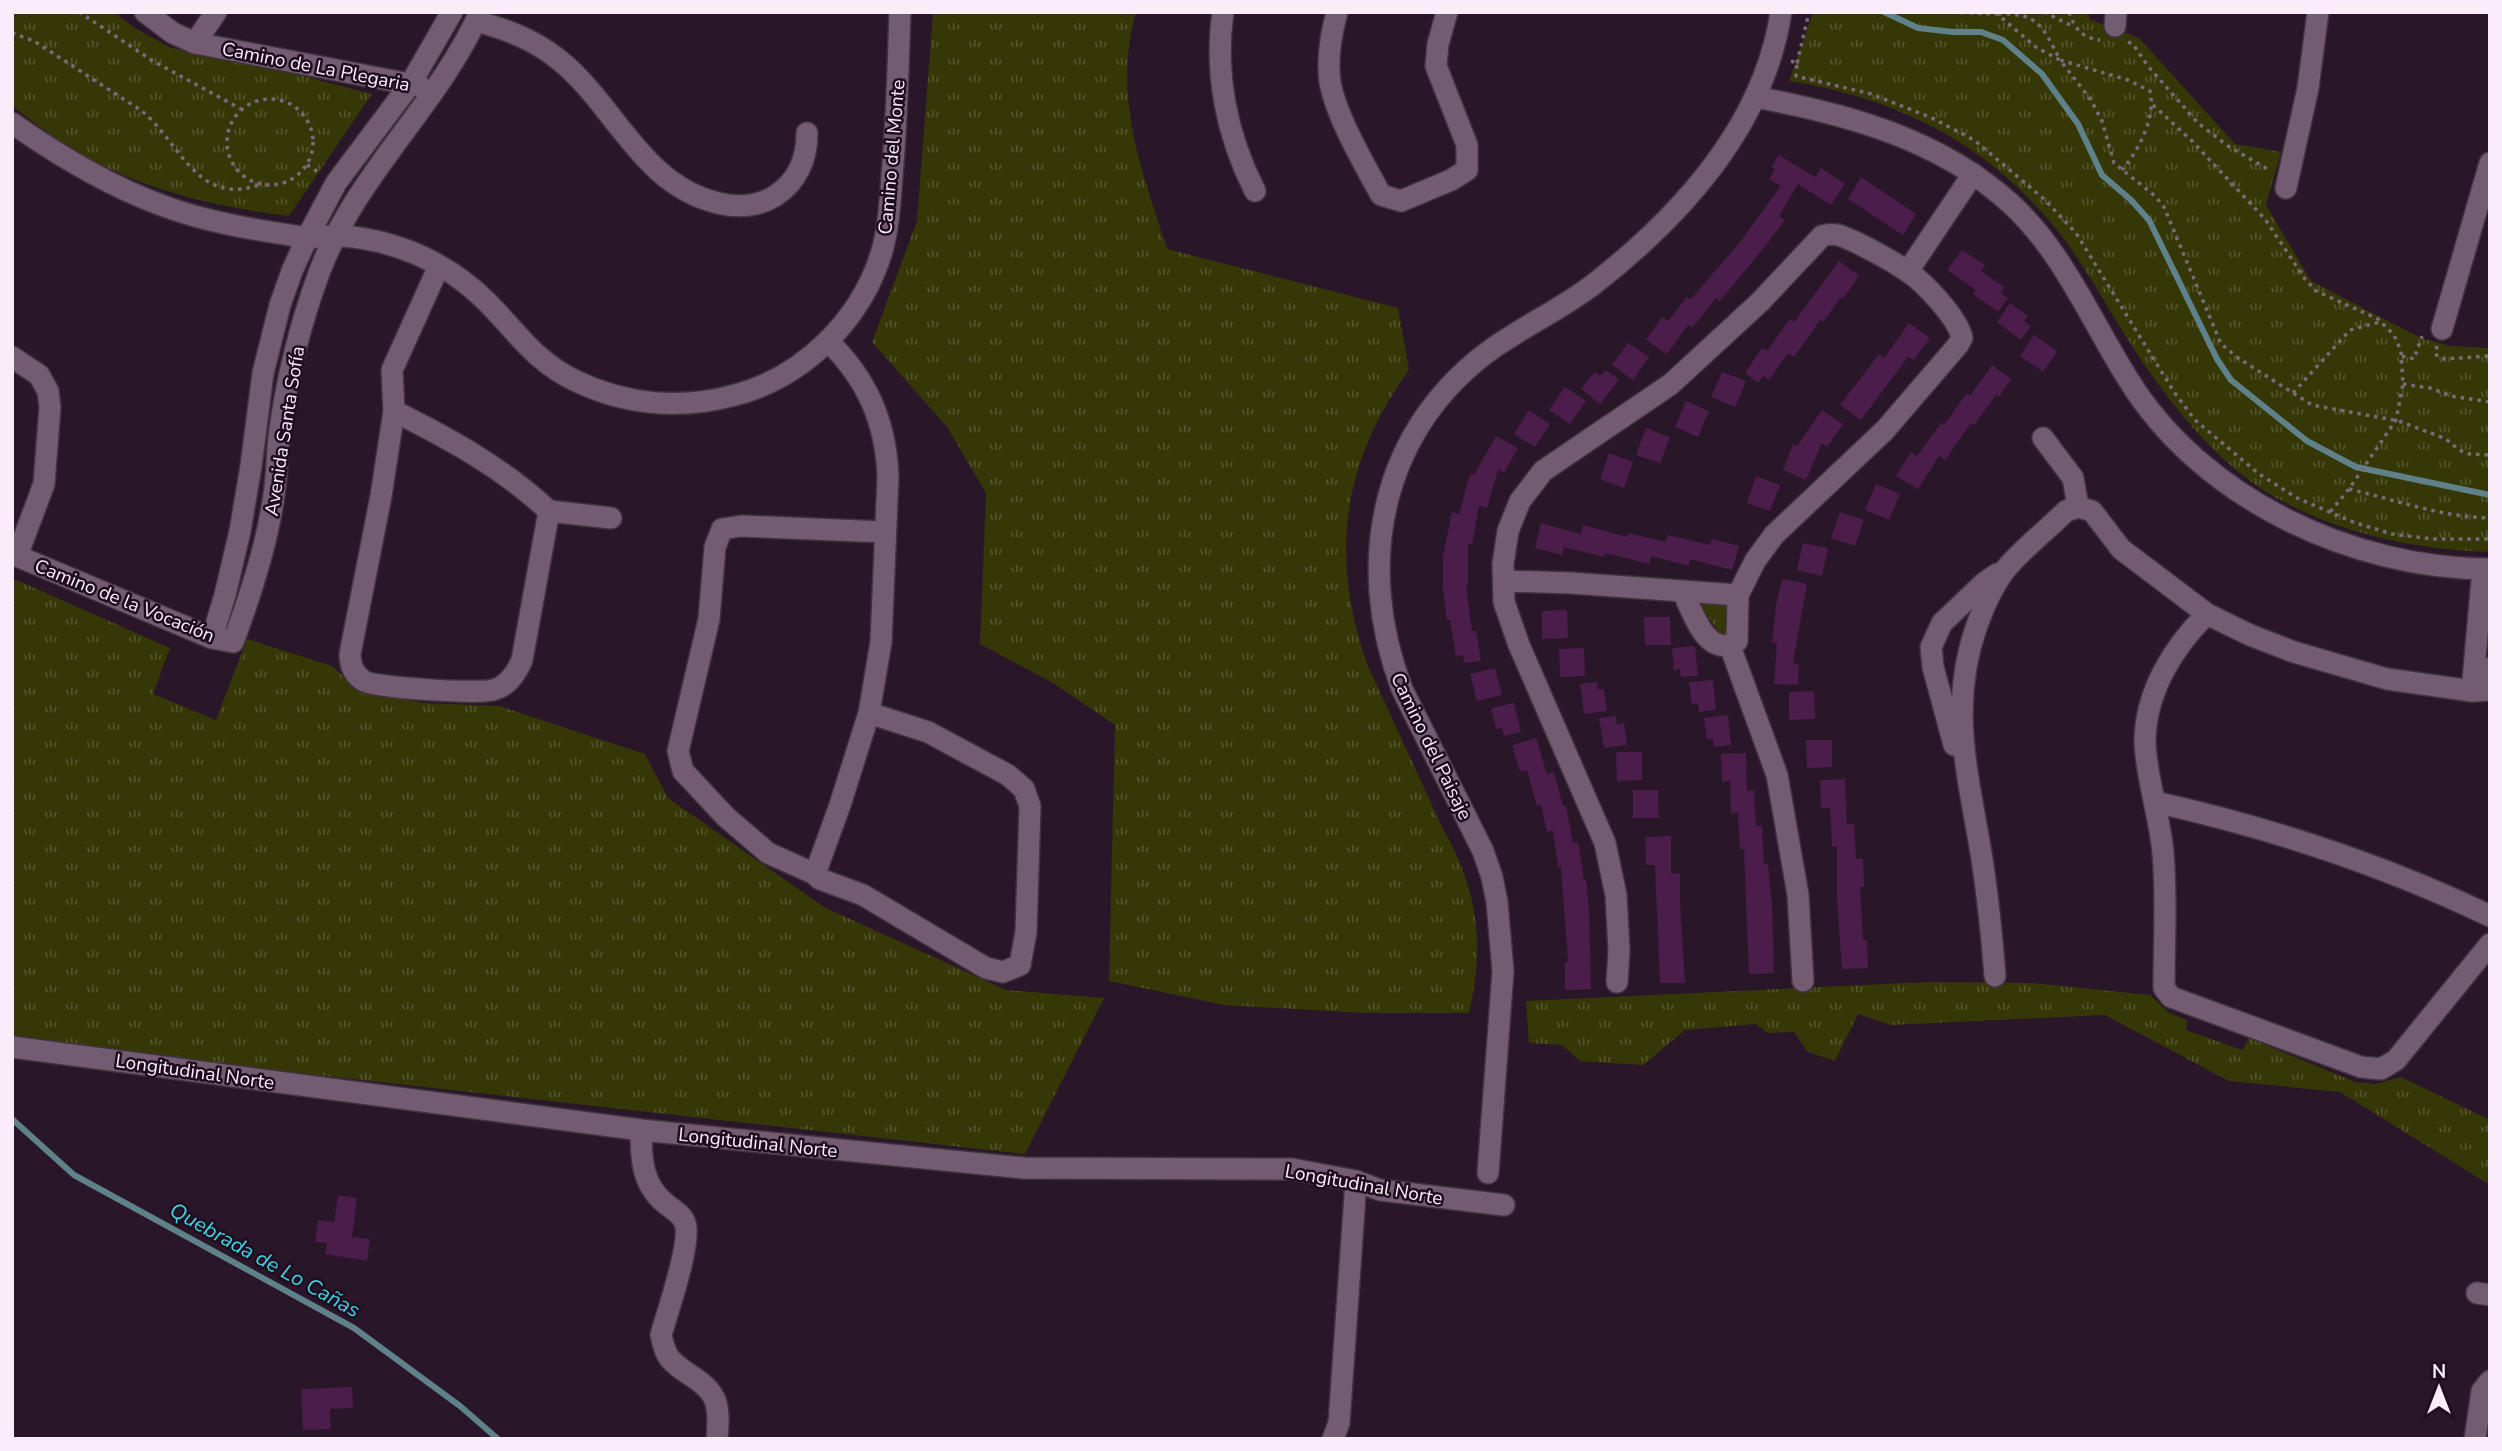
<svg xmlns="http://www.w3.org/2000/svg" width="2502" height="1451" font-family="'Nunito Sans',sans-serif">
<defs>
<pattern id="grass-tufts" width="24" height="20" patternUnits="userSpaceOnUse" patternTransform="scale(1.75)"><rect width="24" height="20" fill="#363707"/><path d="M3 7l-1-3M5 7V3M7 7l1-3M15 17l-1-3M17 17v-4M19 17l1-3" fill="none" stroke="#54542c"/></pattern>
</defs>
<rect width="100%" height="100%" fill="#291628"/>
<g fill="url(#grass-tufts)">
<path d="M12 12H114L135 28 169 47 200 55 268 67 372 94 289 216C221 208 154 192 92 161 64 147 38 125 12 106Z"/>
<path d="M933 12H1136C1112 98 1142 169 1167 249L1398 308 1409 370C1342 462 1329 558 1368 666L1443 829C1478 890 1485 945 1469 1013H1365L1224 1005 1109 981 1115 725 1053 683 980 644 986 493 947 427 872 342 917 221Z"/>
<path d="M1813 12H2089V19L2139 38 2235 144 2281 152 2266 205 2311 281 2421 338 2450 346 2490 348V552C2406 550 2307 527 2241 474 2199 440 2163 394 2134 349 2103 302 2078 250 2039 209 1973 136 1886 96 1789 81Z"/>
<polygon points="12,578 170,648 153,694 216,720 247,639 332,666 353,686 423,703 499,706 645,754 668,798 824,907 1006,990 1104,998 1025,1154 12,1041"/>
<polygon points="1695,598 1733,601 1732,636 1723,638"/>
<polygon points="1928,982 2031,983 2150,995 2169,1013 2187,1020 2186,1030 2242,1050 2249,1038 2355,1082 2375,1084 2401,1077 2490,1120 2490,1185 2340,1092 2229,1081 2105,1015 1891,1025 1858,1014 1835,1061 1808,1052 1794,1032 1767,1033 1756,1024 1685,1030 1643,1065 1580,1061 1562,1045 1529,1043 1526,1001"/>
</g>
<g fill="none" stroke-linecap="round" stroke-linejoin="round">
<g stroke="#5f8189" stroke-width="6">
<polyline points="1884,12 1918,28 1953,32 1981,32 2003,40 2042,74 2078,124 2102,175 2131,200 2149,220 2217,359 2231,380 2307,441 2356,467 2490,495"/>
<polyline points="12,1119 74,1175 354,1328 460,1406 498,1439"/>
</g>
</g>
<g fill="#4b1d4b">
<polygon points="1779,155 1815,177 1821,168 1845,184 1831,205 1798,184 1779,216 1785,220 1767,244 1720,301 1716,298 1692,328 1688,325 1667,354 1646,340 1662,317 1668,321 1687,297 1691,299 1740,242 1781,186 1769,179 1775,169 1771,167"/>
<polygon points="1861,177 1916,214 1903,235 1848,199"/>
<polygon points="1962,250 1985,265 1981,271 2004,287 2001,293 2008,298 1998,312 1973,294 1976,290 1947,270"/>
<polygon points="1839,261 1859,276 1843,299 1841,297 1823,322 1820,320 1794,357 1788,353 1769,380 1763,376 1758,383 1745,373 1762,348 1767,351 1790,319 1794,322"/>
<polygon points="2010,303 2028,316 2024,321 2031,326 2021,340 1997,322"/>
<polygon points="1909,323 1930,338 1914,360 1908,357 1861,420 1840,405 1879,354 1884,358"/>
<polygon points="2034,335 2057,351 2043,372 2020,356"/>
<polygon points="1628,343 1649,357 1633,380 1612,365"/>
<polygon points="1992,365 2011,379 1999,397 1996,395 1974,425 1971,423 1945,460 1939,456 1918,489 1896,476 1911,452 1917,456 1941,423 1944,425 1967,393 1970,396"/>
<polygon points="1606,370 1619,380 1600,404 1581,389 1595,372 1600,376"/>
<polygon points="1722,372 1746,381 1735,407 1711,397"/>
<polygon points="1565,387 1586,401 1570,424 1549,410"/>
<polygon points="1686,401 1709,411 1698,437 1675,427"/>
<polygon points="1529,410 1550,424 1535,447 1514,434"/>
<polygon points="1822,410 1843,424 1827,447 1822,443 1806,480 1783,470 1793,444 1797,446"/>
<polygon points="1646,428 1670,437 1660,463 1636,455"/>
<polygon points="1496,436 1518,448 1504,473 1498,469 1487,508 1479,506 1472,544 1468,544 1468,585 1466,585 1472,631 1476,631 1481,661 1464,663 1463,655 1456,656 1450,620 1447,620 1443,590 1443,556 1452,512 1459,514 1470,474 1474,475"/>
<polygon points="1609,453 1633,462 1624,488 1600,479"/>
<polygon points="1756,476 1780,485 1770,511 1747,503"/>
<polygon points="1876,484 1900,494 1889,520 1865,510"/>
<polygon points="1840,512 1864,520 1855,546 1831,538"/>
<polygon points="1541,523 1581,534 1583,525 1627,537 1628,533 1666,542 1668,535 1710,545 1712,539 1739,546 1732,570 1690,559 1689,566 1651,556 1649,564 1605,553 1604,557 1564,547 1562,555 1535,548"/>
<polygon points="1803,543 1828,548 1822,576 1797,570"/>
<polygon points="1782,579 1807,584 1793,663 1799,664 1798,685 1774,684 1777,643 1772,643 1776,606"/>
<polygon points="1567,610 1568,638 1542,639 1542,611"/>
<polygon points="1644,617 1670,617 1671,645 1645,645"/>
<polygon points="1695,646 1698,676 1681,677 1680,669 1674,670 1672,648"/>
<polygon points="1584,648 1585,676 1560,677 1559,649"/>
<polygon points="1495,668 1502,695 1477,701 1470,674"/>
<polygon points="1713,680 1716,710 1699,712 1698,703 1692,704 1689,682"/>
<polygon points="1597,682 1598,690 1604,689 1607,711 1584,714 1580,684"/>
<polygon points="1814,691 1815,719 1789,720 1789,692"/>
<polygon points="1514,703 1521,732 1504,736 1502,728 1496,729 1491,708"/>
<polygon points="1728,715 1731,745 1714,747 1713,739 1707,739 1704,718"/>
<polygon points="1616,716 1617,724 1624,723 1627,745 1604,748 1599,718"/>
<polygon points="1536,738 1547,774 1554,772 1563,806 1566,806 1573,843 1578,842 1584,880 1586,879 1589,910 1591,989 1565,990 1565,962 1568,962 1561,866 1558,867 1553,830 1547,832 1541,804 1537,806 1527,770 1520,772 1512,745"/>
<polygon points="1806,740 1832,740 1832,767 1807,768"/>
<polygon points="1616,752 1642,752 1642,780 1617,781"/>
<polygon points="1746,753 1747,791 1754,790 1756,826 1762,826 1764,864 1768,864 1772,904 1774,973 1749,974 1744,849 1740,849 1738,813 1731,813 1730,781 1722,782 1721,754"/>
<polygon points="1845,779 1847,824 1854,824 1856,859 1863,859 1864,887 1860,887 1863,940 1867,940 1868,968 1842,969 1837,900 1837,846 1832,847 1830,808 1821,808 1820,780"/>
<polygon points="1633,790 1658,790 1659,818 1633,818"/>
<polygon points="1671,836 1671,874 1680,873 1680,901 1685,983 1660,983 1655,865 1646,865 1645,837"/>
<polygon points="338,1195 357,1198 352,1237 370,1239 367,1261 325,1254 327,1243 315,1242 318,1220 334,1222"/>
<polygon points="352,1387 353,1408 330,1409 331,1429 303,1430 301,1389"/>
</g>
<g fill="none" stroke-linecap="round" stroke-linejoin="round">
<defs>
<g id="minor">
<polyline points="145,12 173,33 195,43 420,86"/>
<path d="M1223 12C1214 74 1227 136 1255 191"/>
<path d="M1337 12C1331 34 1327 60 1330 82 1336 116 1364 164 1381 195L1401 201 1451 180 1467 170V145L1436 66 1438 44 1447 12"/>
<path d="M476 21C505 29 533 39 558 59 615 104 641 185 718 203 738 208 757 207 775 196 797 182 807 159 807 133"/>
<polyline points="2115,26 2116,12"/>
<polyline points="195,43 216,12"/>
<path d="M1755 97C1847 114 1940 139 2011 204 2064 253 2090 319 2128 379 2201 498 2352 569 2490 569"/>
<path d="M12 123C59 156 107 185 161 205 205 222 256 230 302 237 313 239 323 236 334 236 360 236 389 243 414 253 440 264 466 281 487 302 517 332 534 361 576 381 626 405 681 410 735 395 804 377 862 319 882 251 889 226 890 201 892 176 897 121 898 67 900 12"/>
<polyline points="2286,188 2308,88 2318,12"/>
<path d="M439 266 392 370 394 411 381 496 350 654C350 665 354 675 364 681 375 688 479 694 493 690 508 686 516 674 522 660L549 511 611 518"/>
<polyline points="1908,271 1973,174"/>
<polyline points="2442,329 2490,163"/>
<path d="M828 341C867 379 886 422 888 477L881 642 869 713 840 805 815 874 820 879 863 895 986 968 1003 972 1020 965 1026 932 1030 806 1024 789 1008 775 928 732 869 713"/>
<polyline points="12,357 39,375 48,391 50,407 44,484 17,556 12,554"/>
<path d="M394 411C450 439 503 468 549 511"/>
<polyline points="2043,438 2073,478 2078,507"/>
<path d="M17 556 212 638 233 642C251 594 267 545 274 495 277 476 277 456 279 437 286 381 300 325 319 273 356 174 437 107 480 12"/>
<polyline points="1504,581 1571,583 1738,595"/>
<path d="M2207 614C2173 647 2145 693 2145 742 2146 777 2160 817 2163 853 2167 898 2164 944 2164 988L2171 997 2361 1067 2381 1069 2396 1060 2490 944"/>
<polyline points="212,638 225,595 240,531 251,466 263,373 280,305 292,271 307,238 336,183 411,83 452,12"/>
<polyline points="1730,646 1777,775 1798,895 1803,981"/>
<polyline points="2487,690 2490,668"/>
<polyline points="2472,691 2483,569"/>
<polyline points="1954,745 1933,667 1931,647 1942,623 1984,583 1997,574"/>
<path d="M2155 802C2271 828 2382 864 2490 916"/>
<polyline points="815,874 768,853 726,817 683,771 678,751 709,619 715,547 722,529 741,526 885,532"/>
<path d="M1995 976C1992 937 1988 898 1982 859 1969 778 1948 709 1976 628 1983 608 1992 587 2005 570 2020 551 2048 529 2066 511L2078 507 2092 511 2121 549 2207 614 2250 635 2294 652 2387 679 2472 691 2490 690"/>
<path d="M1617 982 1619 951 1616 895 1605 843 1519 645 1504 602 1503 564 1508 531 1520 501 1543 471 1671 384 1760 302 1822 236C1828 234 1832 234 1838 235 1855 240 1892 261 1907 271 1924 282 1958 318 1962 338L1958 345 1885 430 1774 535 1755 561 1738 595 1737 641C1708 660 1693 614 1683 592"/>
<polyline points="12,1047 641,1130 1023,1168 1292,1169 1356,1181 1380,1190 1504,1205"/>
<path d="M641 1130C641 1159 642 1185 666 1204 673 1210 682 1214 685 1223 692 1242 667 1313 661 1335 663 1343 665 1354 671 1360 684 1374 703 1379 713 1396 720 1407 718 1426 717 1439"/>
<path d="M1488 1173 1503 971 1497 902 1492 877 1483 851 1402 689C1354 563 1380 427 1496 346 1528 324 1563 308 1594 284 1681 216 1764 126 1781 12"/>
<polyline points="2477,1293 2490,1295"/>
<polyline points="1333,1439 1339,1423 1356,1181"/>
<polyline points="2475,1439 2482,1391 2490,1381"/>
</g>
</defs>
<use href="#minor" stroke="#40323f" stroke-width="24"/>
<g stroke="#7b6a7a" stroke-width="3.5" stroke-dasharray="3.5 5" stroke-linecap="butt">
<polyline points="79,12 153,61 241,109"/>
<polyline points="1944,12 1997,14 2037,48 2060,60 2091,100 2102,121 2114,163 2155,196 2164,207 2221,344 2238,358 2312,405 2399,421 2446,439 2459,450 2469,454 2490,455"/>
<polyline points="2044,12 2074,27"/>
<path d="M2069 12C2075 29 2082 38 2100 40"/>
<path d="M1998 14C2038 12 2043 27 2060 60L2128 80 2150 91C2156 117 2139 150 2122 170"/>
<path d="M12 33 34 41 142 111C181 144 197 206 259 185"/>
<polyline points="2128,42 2133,44 2147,65 2198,123 2228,146 2271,171"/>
<polyline points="1791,61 1797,63 1796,76 1871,94 1932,118 1974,140 2044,199 2076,233 2174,392 2195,420 2259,474 2297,498 2353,522 2392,534 2433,539 2490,539"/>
<polyline points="1797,63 1809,12"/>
<circle cx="270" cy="142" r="43"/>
<polyline points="2153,105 2191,140 2265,219 2305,279 2316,291 2378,319 2394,335 2401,351 2403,384 2396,420 2349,489 2330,512"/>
<polyline points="307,165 320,173"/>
<polyline points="2437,346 2435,354 2442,359 2490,356"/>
<polyline points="2402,356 2414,359 2422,336"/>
<polyline points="2403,384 2430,388 2451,396 2490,402"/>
<polyline points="2293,393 2350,330 2380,322"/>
<path d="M2349 489C2396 500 2441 517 2490 518"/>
</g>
<use href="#minor" stroke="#735c72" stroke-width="21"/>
</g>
<g text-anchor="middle" stroke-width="5" stroke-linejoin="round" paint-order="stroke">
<g font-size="19" fill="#faecf9" stroke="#1f0d1f">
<text transform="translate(316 66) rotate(11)" y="7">Camino de La Plegaria</text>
<text transform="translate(891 157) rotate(-85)" y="7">Camino del Monte</text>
<text transform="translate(284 431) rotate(-81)" y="7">Avenida Santa Sofía</text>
<text transform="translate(125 600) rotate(22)" y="7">Camino de la Vocación</text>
<text transform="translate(1432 746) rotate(64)" y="7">Camino del Paisaje</text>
<text transform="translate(195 1071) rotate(8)" y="7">Longitudinal Norte</text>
<text transform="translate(758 1142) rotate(6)" y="7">Longitudinal Norte</text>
<text transform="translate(1364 1184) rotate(10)" y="7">Longitudinal Norte</text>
</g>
<g font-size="21" font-style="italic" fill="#3bd6e5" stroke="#1f0d1f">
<text transform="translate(265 1260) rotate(29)" y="7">Quebrada de Lo Cañas</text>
</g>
</g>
<rect width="2502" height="1451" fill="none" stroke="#faecf9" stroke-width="28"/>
<g transform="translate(2439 1388)" stroke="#1f0d1f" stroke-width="5" paint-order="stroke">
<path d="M0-5L12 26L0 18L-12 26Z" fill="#faecf9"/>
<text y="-10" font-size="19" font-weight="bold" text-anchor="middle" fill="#faecf9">N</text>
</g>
</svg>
